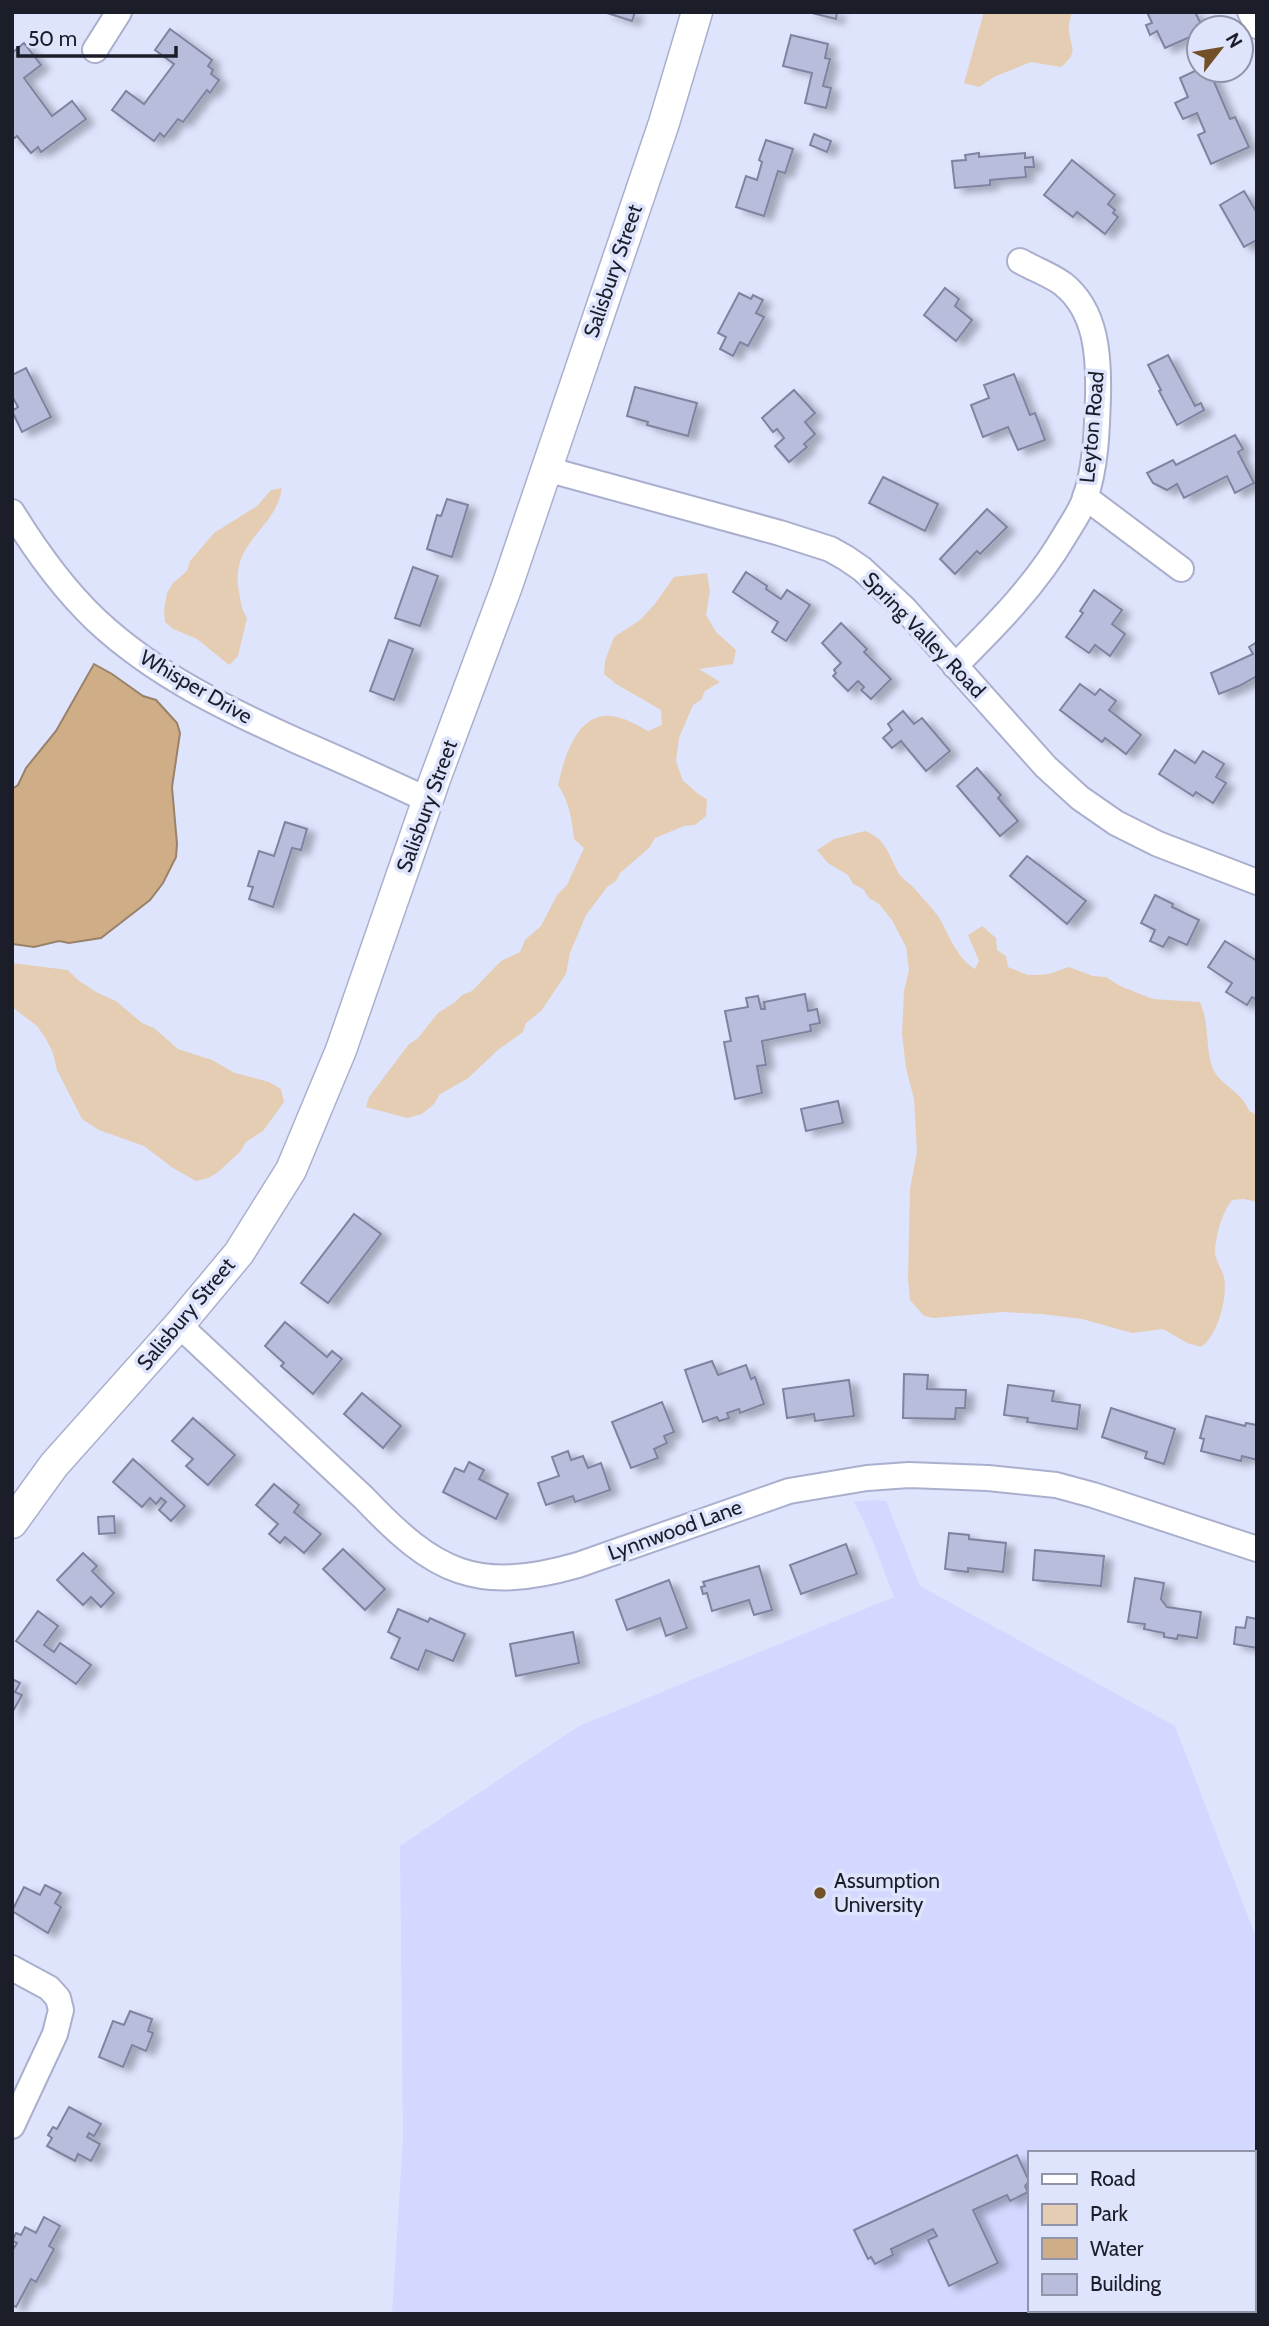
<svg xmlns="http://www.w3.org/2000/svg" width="1269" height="2326" font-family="Cabin,sans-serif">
<defs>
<filter id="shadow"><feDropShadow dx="8" dy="4.5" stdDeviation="3.5" flood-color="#0004"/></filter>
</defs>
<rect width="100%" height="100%" fill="#dfe4fd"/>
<path fill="#d2d8ff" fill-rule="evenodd" d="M871 1500 886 1501 920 1586 1175 1726 1257 1940V2314H392L403 2137 400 1846 579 1726 894 1597 872 1539 854 1502ZM1029 2153H1253V2310H1029Z"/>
<g fill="#e4cdb3">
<path d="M984 12H1072C1071 18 1068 25 1069 30 1070 49 1080 51 1061 67L1031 62 994 77 979 87 964 83Z"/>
<path d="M282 488C275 532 229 541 239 592 241 602 241 609 247 618L238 656 229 665 197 639 173 629 165 622 164 610 167 593 173 583 187 571 190 561 214 533 257 506 271 490Z"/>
<path d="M707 573 710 591 706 615 716 632 736 650 733 664 699 669 720 682 705 691 701 700 693 705 679 738 676 761 683 781C692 787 697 795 707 799L706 816 695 825 684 826 655 838 649 848 620 873 616 881 607 887 586 915 570 953 566 974 541 1011 526 1023 523 1032 498 1050 467 1079 440 1094 434 1104 422 1114 407 1118 366 1107 369 1097 409 1044 417 1039 438 1013 455 1002 462 995 472 991 501 961 520 952 525 940 541 926 557 895 567 885 584 848 574 839C572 819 569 802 558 785 564 759 576 713 611 716 624 717 637 725 648 731L662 725 661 710 616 684 604 674 605 661 614 637 640 620 654 605 674 577Z"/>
<path d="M865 831C886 839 888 853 898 872 901 878 908 882 913 887 920 895 937 913 941 921 950 938 958 959 975 969L979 961 968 935 982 926 996 938 997 950 1006 956 1008 967 1028 975H1037L1049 974 1069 967 1093 976 1106 977 1120 986 1153 999 1200 1002C1210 1024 1205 1050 1213 1069 1222 1087 1242 1091 1249 1111L1257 1115V1202L1244 1199 1232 1200C1222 1213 1216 1234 1215 1251 1215 1260 1222 1269 1224 1277 1228 1296 1218 1336 1201 1347L1187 1343 1163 1329 1132 1333 1082 1319 1042 1314 1002 1312 934 1318 924 1316 910 1300 908 1278 910 1189 917 1152 914 1099 906 1068 902 1034 904 991 909 970 906 947 892 920 879 904 869 898 863 889 853 884 848 875 828 863 817 850 834 839Z"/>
<polygon points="12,963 68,970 78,980 96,992 116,1001 142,1023 154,1028 178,1049 212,1060 235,1073 269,1082 281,1089 284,1102 263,1131 246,1142 240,1152 217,1173 208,1178 196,1181 173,1168 144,1146 99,1130 82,1119 57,1070 53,1053 46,1039 37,1026 12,1007"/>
<polygon points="1118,2310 1244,2310 1244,2314 1117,2314"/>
</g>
<polygon fill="#cfad87" stroke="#99826a" stroke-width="2" points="94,664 112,674 143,696 156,700 177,723 180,733 172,787 177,844 176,857 163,883 150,900 101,938 69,943 59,941 34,947 12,944 12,789 18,785 26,768 56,731"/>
<g fill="#b7bddb" stroke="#7e839f" stroke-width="2" filter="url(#shadow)">
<polygon points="604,12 635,12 632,21"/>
<polygon points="808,12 837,12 836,19"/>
<polygon points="1147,12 1195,12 1203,28 1199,28 1199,33 1165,48 1157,31 1150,35 1146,25 1152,23"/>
<polygon points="170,29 212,60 208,66 213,70 211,74 219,80 210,93 207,90 183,122 178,119 164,137 160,133 154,141 112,110 126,91 144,104 174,64 155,50"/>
<polygon points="791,35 828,44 825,58 830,59 823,86 831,88 826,108 805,103 812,73 783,66"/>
<polygon points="24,43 41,65 24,78 52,116 72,101 86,119 41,152 38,147 31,153 17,136 12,140 12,53"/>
<polygon points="1199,69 1209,70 1230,119 1235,117 1249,147 1211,164 1198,135 1205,132 1197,113 1183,119 1175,103 1188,97 1180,78"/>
<polygon points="814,134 831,141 827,152 810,145"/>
<polygon points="766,140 793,149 785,173 778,171 764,216 736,207 746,176 757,180 762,162 759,160"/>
<polygon points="979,153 979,157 1025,153 1025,158 1033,157 1034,167 1025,167 1026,177 990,180 990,185 955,188 952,161 966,160 965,155"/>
<polygon points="1072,160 1115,195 1108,204 1115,210 1113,213 1118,217 1105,234 1077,212 1073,217 1044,195"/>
<polygon points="1244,191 1257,213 1257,240 1244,247 1220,205"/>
<polygon points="945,288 959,299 955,306 972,320 956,341 924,315"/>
<polygon points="739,293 751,299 753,295 763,300 756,313 764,317 748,346 740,342 733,356 720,349 726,337 718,333"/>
<polygon points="1168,355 1195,406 1201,403 1204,410 1177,425 1159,391 1161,390 1148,365"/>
<polygon points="26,368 51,417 22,432 12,411 18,407 12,396 12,375"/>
<polygon points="1014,374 1030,415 1035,413 1045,440 1018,450 1008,427 983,437 971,405 989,398 984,385"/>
<polygon points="635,387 697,403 688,436 647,425 648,422 627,416"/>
<polygon points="794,390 815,413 805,422 815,434 804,444 807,447 789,462 775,446 784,438 777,429 773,432 762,418"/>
<polygon points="1235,435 1243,449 1238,452 1254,483 1235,493 1227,476 1184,498 1177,484 1167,490 1153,483 1147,473 1173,460 1176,465"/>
<polygon points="883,477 938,504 925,531 869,503"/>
<polygon points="447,499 468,505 452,557 427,549 437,515 441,516"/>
<polygon points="987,509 1007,527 980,554 977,551 955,574 940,559"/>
<polygon points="413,567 438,576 420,626 395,618"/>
<polygon points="746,572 767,586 766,589 781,599 787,590 810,605 786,641 772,632 778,622 733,592"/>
<polygon points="1094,590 1122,610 1112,624 1125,634 1110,656 1095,645 1089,653 1066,637 1083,613 1080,611"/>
<polygon points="841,623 867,649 864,652 891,679 871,699 861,690 864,687 858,681 848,691 833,676 836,673 834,670 841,663 822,643"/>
<polygon points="389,640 413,649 394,700 370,691"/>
<polygon points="1257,642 1257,676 1239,686 1219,694 1211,673 1253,654 1249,647"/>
<polygon points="1080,684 1095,695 1100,689 1116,701 1109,710 1141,735 1126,754 1105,738 1102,742 1060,710"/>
<polygon points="903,711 914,724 922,718 950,751 926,771 901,741 892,748 883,738 892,730 888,724"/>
<polygon points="1175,750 1195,763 1203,751 1224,764 1216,777 1226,783 1213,803 1196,792 1193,796 1159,774"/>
<polygon points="977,768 1001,795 998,798 1018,821 1000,836 957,786"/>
<polygon points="285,822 307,829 301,850 292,848 273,907 249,899 253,887 248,886 259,851 274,856"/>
<polygon points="1027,856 1086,901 1067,924 1010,876"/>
<polygon points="1155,895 1173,904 1172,907 1199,920 1187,945 1169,937 1163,947 1150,941 1155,930 1141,923"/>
<polygon points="1225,941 1257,961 1257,1000 1252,997 1247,1005 1226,992 1232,983 1208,967"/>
<polygon points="805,994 808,1011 817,1009 820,1023 810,1025 811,1031 762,1041 766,1065 757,1066 762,1093 735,1099 724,1042 731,1041 725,1011 748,1007 746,998 758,996 761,1009 765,1009 764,1002"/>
<polygon points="838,1101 843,1123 806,1131 801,1109"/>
<polygon points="354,1214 381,1234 328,1303 301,1283"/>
<polygon points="285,1322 327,1357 332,1351 342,1359 313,1394 281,1366 284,1363 265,1346"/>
<polygon points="712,1361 718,1375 746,1365 751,1379 755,1377 764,1404 740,1413 739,1409 727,1413 729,1418 719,1421 717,1417 703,1422 685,1370"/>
<polygon points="904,1374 928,1375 927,1389 966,1390 965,1408 956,1408 955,1419 903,1418"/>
<polygon points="849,1380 854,1416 815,1421 814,1414 787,1418 783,1389"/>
<polygon points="1008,1385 1054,1391 1052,1401 1080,1405 1077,1429 1027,1422 1028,1418 1004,1415"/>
<polygon points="362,1393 401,1426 383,1448 344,1414"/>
<polygon points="662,1402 674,1432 664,1436 667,1443 654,1449 658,1458 631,1468 612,1422"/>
<polygon points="1111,1408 1175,1429 1164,1464 1145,1458 1147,1452 1102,1437"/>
<polygon points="1206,1416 1245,1426 1246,1423 1257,1425 1257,1460 1242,1456 1241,1461 1201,1451 1204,1439 1200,1438"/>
<polygon points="193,1418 235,1455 208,1485 186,1466 193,1459 172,1441"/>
<polygon points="568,1451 571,1460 583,1456 588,1468 601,1463 610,1490 575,1502 573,1496 546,1505 538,1483 559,1476 552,1457"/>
<polygon points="133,1459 185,1506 171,1521 159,1510 166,1502 161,1498 156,1504 150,1498 142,1507 113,1482"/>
<polygon points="469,1462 484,1470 479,1479 508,1494 496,1519 443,1492 455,1468 464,1472"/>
<polygon points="274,1484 299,1505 294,1512 321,1534 304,1553 285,1537 280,1543 269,1534 278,1524 256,1505"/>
<polygon points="114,1516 115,1533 99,1534 98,1517"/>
<polygon points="949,1533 969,1535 969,1539 1006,1543 1003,1572 968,1568 968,1572 945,1569"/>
<polygon points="846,1544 857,1574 801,1594 790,1565"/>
<polygon points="343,1549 385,1589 365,1610 323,1569"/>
<polygon points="1035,1550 1104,1556 1101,1586 1033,1580"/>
<polygon points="83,1553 97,1566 92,1571 114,1593 101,1607 91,1597 83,1605 57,1580"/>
<polygon points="759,1566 772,1610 754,1615 749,1600 712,1611 707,1593 703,1594 701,1587 705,1586 703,1582"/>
<polygon points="1135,1578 1164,1583 1161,1599 1167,1607 1201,1612 1197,1638 1178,1635 1177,1639 1164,1637 1164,1633 1144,1629 1145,1624 1128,1622"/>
<polygon points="669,1580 687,1628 666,1636 660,1618 627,1630 616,1600"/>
<polygon points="398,1609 428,1622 430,1618 465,1634 453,1661 426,1650 418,1670 391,1658 400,1638 388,1632"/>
<polygon points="38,1611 58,1626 44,1645 54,1652 60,1643 91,1665 76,1684 16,1641"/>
<polygon points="1247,1617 1257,1619 1257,1648 1234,1644 1236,1627 1245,1628"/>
<polygon points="573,1632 579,1663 516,1676 510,1644"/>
<polygon points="12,1679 20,1683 15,1692 22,1695 12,1713"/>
<polygon points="45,1885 61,1893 55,1903 61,1907 48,1933 12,1911 24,1887 40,1895"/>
<polygon points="130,2011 152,2019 148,2031 153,2033 146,2051 132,2045 123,2067 99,2057 113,2021 124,2025"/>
<polygon points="69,2107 101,2124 94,2136 89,2133 87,2137 100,2144 91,2161 78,2154 75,2161 47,2146 52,2138 48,2135 53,2127 57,2129"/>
<polygon points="1017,2155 1029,2181 1025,2186 1028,2192 1010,2201 1007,2195 973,2210 998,2263 949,2286 928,2240 937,2236 933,2229 891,2249 893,2255 875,2264 871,2257 868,2259 854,2230"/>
<polygon points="44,2217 60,2226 49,2246 54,2249 36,2282 31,2279 16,2307 12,2305 12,2251 17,2243 12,2241 16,2233 21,2235 25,2227 36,2233"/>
</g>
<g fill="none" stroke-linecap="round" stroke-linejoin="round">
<defs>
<g id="minor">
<polyline points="1250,12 1257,26"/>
<polyline points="95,50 119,12"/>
<polyline points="546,469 780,533 830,549 846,558 862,569 904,608 1046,767 1080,798 1116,823 1158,844 1257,882"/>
<polyline points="1085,497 1181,569"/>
<path d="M12 512C36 551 63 589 97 621 155 675 226 709 297 741 341 760 385 780 428 800"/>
<path d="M955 666C996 625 1036 585 1065 535 1072 523 1081 511 1085 498 1096 467 1097 429 1098 397 1099 357 1097 311 1063 284 1051 275 1034 269 1020 261"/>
<path d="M179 1325 364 1498C435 1573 476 1594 578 1565L789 1491 867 1478 909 1475 988 1478 1056 1485 1093 1495 1257 1549"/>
<polyline points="12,1968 49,1988 58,1998 61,2010 55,2034 12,2126"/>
</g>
<polyline id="major" points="12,1523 54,1465 179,1325 239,1253 291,1170 341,1050 435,779 507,586 664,123 697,12"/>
</defs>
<use href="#minor" stroke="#aaafcd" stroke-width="28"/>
<use href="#major" stroke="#aaafcd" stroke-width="33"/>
<use href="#minor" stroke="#fff" stroke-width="24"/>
<use href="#major" stroke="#fff" stroke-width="30"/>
</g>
<circle fill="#725128" stroke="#dfe4fd" stroke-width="2.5" cx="820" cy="1893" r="7"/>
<g text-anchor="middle" stroke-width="7" stroke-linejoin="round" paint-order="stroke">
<g font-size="21" fill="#1b1d28" stroke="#dfe4fd">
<text transform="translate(613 271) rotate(-71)" y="7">Salisbury Street</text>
<text transform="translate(1092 427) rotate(-85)" y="7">Leyton Road</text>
<text transform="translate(924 635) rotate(46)" y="7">Spring Valley Road</text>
<text transform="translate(196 687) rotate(30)" y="7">Whisper Drive</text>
<text transform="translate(427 806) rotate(-70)" y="7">Salisbury Street</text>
<text transform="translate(186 1314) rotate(-50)" y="7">Salisbury Street</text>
<text transform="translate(675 1530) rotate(-20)" y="7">Lynnwood Lane</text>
</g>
<g font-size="21" fill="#1b1d28" stroke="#dfe4fd" text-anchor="start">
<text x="834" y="1888">Assumption<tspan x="834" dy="24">University</tspan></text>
</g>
</g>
<rect width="1269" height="2326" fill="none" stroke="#1b1d28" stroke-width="28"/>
<rect x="1028" y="2151" width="228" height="161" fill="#dfe4fd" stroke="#9194a8" stroke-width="2"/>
<rect x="1042" y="2174" width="35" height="10" fill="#ffffff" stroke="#9194a8" stroke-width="2"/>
<text x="1090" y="2186" font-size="21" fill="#1b1d28">Road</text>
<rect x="1042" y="2204" width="35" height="21" fill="#e4cdb3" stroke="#9194a8" stroke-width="2"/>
<text x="1090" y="2221" font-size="21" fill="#1b1d28">Park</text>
<rect x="1042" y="2238" width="35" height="21" fill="#cfad87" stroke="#9194a8" stroke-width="2"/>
<text x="1090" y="2256" font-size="21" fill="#1b1d28">Water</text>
<rect x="1042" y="2274" width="35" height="21" fill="#b7bddb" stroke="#9194a8" stroke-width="2"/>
<text x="1090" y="2291" font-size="21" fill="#1b1d28">Building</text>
<g transform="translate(1220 49) rotate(59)"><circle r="33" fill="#dfe4fd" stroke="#9194a8" stroke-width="2"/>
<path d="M0-5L12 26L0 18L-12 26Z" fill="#725128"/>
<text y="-10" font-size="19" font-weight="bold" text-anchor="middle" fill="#1b1d28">N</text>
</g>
<path d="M18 46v10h158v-10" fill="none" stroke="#1b1d28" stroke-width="3.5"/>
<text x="28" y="46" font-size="21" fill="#1b1d28" stroke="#dfe4fd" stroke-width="5" paint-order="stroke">50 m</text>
</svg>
